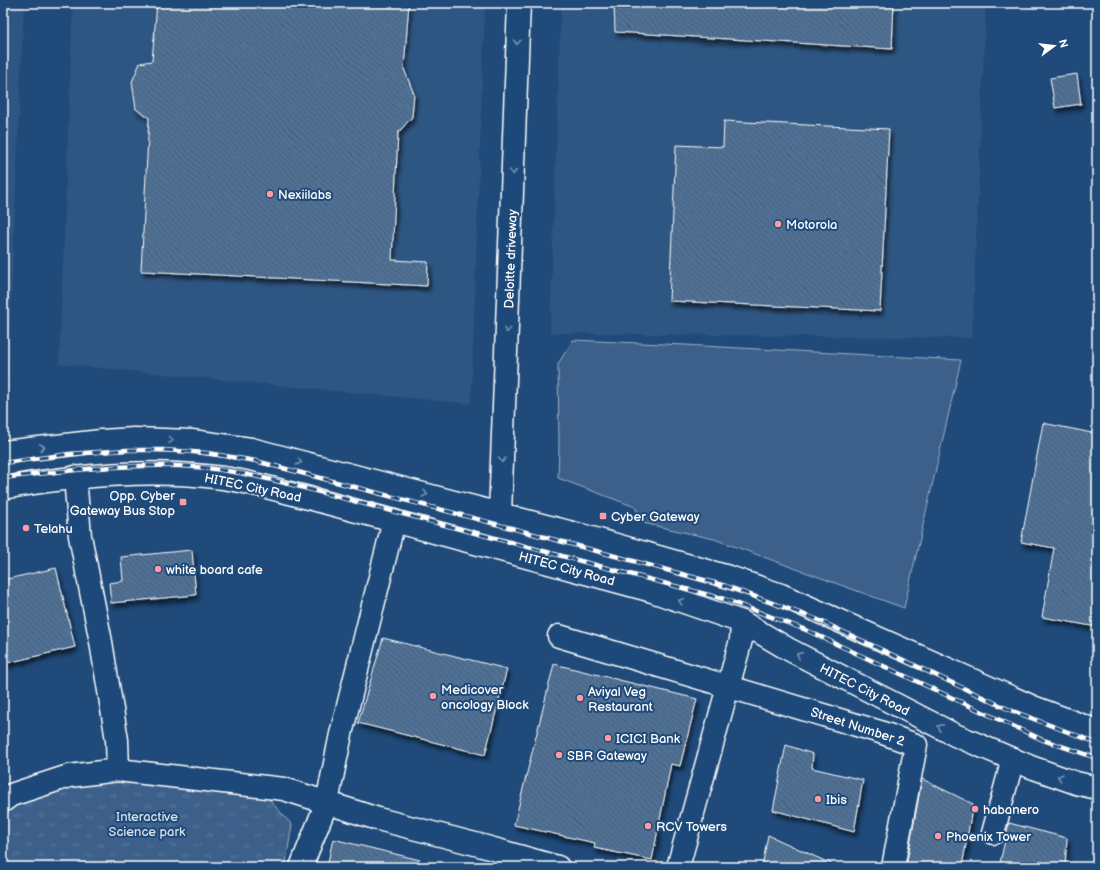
<svg xmlns="http://www.w3.org/2000/svg" width="1100" height="870" font-family="'Balsamiq Sans',sans-serif">
<defs>
<pattern id="park-tufts" width="24" height="20" patternUnits="userSpaceOnUse"><rect width="24" height="20" fill="#3c618b"/><path d="M3 7l-1-3M5 7V3M7 7l1-3M15 17l-1-3M17 17v-4M19 17l1-3" fill="none" stroke="#59799c"/></pattern>
<pattern id="building-back-hatch" width="6" height="6" patternUnits="userSpaceOnUse"><rect width="6" height="6" fill="#507197"/><path d="M-1 5l2 2M0 0l6 6M5-1l2 2" fill="none" stroke="#4e5b6a"/></pattern>
<filter id="shadow"><feDropShadow dx="2.5" dy="4.5" stdDeviation="2" flood-color="#0009"/></filter>
</defs>
<rect width="100%" height="100%" fill="#1f4a7a"/>
<filter id="ink" filterUnits="userSpaceOnUse"><feTurbulence type="fractalNoise" baseFrequency=".025" numOctaves="2"/><feDisplacementMap in="SourceGraphic" scale="8" xChannelSelector="R" yChannelSelector="G"/><feConvolveMatrix kernelMatrix="1 2 1 2 8 2 1 2 1" color-interpolation-filters="sRGB"/></filter>
<g filter="url(#ink)">
<g fill="#2e5683">
<polygon points="3,3 24,3 7,392 3,393"/>
<polygon points="73,3 485,3 471,404 59,364"/>
<polygon points="561,3 986,3 972,338 550,333"/>
</g>
<polygon fill="#3c618b" stroke="#9eb0c5" points="573,340 685,345 961,360 904,608 714,539 643,523 635,507 558,478 559,445 558,364"/>
<polygon fill="url(#park-tufts)" stroke="#9eb0c5" points="107,778 265,795 292,825 285,867 3,867 3,808 54,789"/>
<g fill="url(#building-back-hatch)" stroke="#fff" filter="url(#shadow)">
<polygon points="157,3 409,3 404,69 414,94 412,117 398,133 392,260 428,262 427,286 141,271 149,118 136,109 132,82 140,63 152,61"/>
<polygon points="614,3 894,3 892,49 615,32"/>
<polygon points="1077,74 1081,104 1055,108 1050,78"/>
<polygon points="724,121 889,129 880,311 669,301 676,145 723,147"/>
<polygon points="1043,423 1097,434 1097,627 1042,617 1054,548 1021,542"/>
<polygon points="192,550 196,595 111,603 109,583 123,581 121,557"/>
<polygon points="56,568 75,647 3,664 3,580"/>
<polygon points="383,638 507,669 485,755 358,723"/>
<polygon points="554,664 697,699 680,766 671,764 652,860 594,848 595,843 514,825"/>
<polygon points="786,745 813,754 812,768 863,780 854,832 773,810"/>
<polygon points="922,779 973,804 962,867 906,867"/>
<polygon points="1009,823 1067,838 1065,867 999,867"/>
<polygon points="768,835 838,867 762,867"/>
<polygon points="333,839 420,860 419,867 327,867"/>
</g>
<g fill="none" stroke-linecap="round" stroke-linejoin="round">
<defs>
<g id="street">
<polyline points="559,636 880,732 916,745 893,867"/>
<polyline points="118,770 284,789 378,819 479,845 558,867"/>
<polyline points="3,801 11,795 69,776 118,770 117,740 101,642 80,536 75,477"/>
<polyline points="993,833 1013,759"/>
<polyline points="301,867 327,802 341,734 394,521"/>
<polyline points="678,867 741,640 742,622"/>
</g>
<polyline id="secondary" points="500,514 519,3"/>
<g id="primary">
<polyline points="3,452 101,441 134,439 192,441 251,449 588,537 729,577 781,595 1033,707 1097,731"/>
<path d="M3 488C76 475 150 468 223 478 252 482 281 491 309 498L652 591 742 622 788 649 955 735 1031 767 1076 783 1097 788"/>
</g>
</defs>
<use href="#street" stroke="#fff" stroke-width="25"/>
<use href="#secondary" stroke="#fff" stroke-width="25"/>
<use href="#primary" stroke="#fff" stroke-width="25"/>
<use href="#street" stroke="#1f4a7a" stroke-width="22"/>
<use href="#secondary" stroke="#1f4a7a" stroke-width="22"/>
<use href="#primary" stroke="#1f4a7a" stroke-width="22"/>
<defs>
<g id="rail">
<polyline points="3,463 69,454 127,450 163,450 207,453 256,461 515,529 726,586 816,619 1010,710 1097,743"/>
<path d="M3 478C62 471 120 464 179 466 218 467 256 476 293 485L724 599 806 630 1043 740 1097 758"/>
</g>
</defs>
<use href="#rail" stroke="#fff" stroke-width="4.5"/>
<use href="#rail" stroke="#1f4a7a" stroke-width="3" stroke-dasharray="9" stroke-linecap="butt"/>
</g>
<defs><path id="oneway-chevron" d="M-2-3.5L2.5 0L-2 3.5" fill="none" stroke-width="1.6" stroke-linecap="round" stroke-linejoin="round"/></defs>
<g stroke="#7992af">
<use href="#oneway-chevron" transform="translate(517 42) rotate(93)"/>
<use href="#oneway-chevron" transform="translate(513 172) rotate(92)"/>
<use href="#oneway-chevron" transform="translate(507 330) rotate(92)"/>
<use href="#oneway-chevron" transform="translate(171 440) rotate(2)"/>
<use href="#oneway-chevron" transform="translate(42 447) rotate(-6)"/>
<use href="#oneway-chevron" transform="translate(502 460) rotate(92)"/>
<use href="#oneway-chevron" transform="translate(299 462) rotate(14)"/>
<use href="#oneway-chevron" transform="translate(425 494) rotate(14)"/>
<use href="#oneway-chevron" transform="translate(681 601) rotate(-160)"/>
<use href="#oneway-chevron" transform="translate(799 655) rotate(-153)"/>
<use href="#oneway-chevron" transform="translate(940 727) rotate(-153)"/>
<use href="#oneway-chevron" transform="translate(1060 777) rotate(-161)"/>
</g>
</g>
<g fill="#ff9aa2" stroke="#1f4a7a" stroke-width="1.5">
<circle cx="270" cy="194" r="4"/>
<circle cx="778" cy="224" r="4"/>
<rect x="179" y="498" width="8" height="8" rx="2"/>
<rect x="599" y="512" width="8" height="8" rx="2"/>
<circle cx="26" cy="528" r="4"/>
<circle cx="158" cy="569" r="4"/>
<circle cx="433" cy="696" r="4"/>
<circle cx="580" cy="698" r="4"/>
<circle cx="608" cy="738" r="4"/>
<circle cx="559" cy="755" r="4"/>
<circle cx="818" cy="799" r="4"/>
<circle cx="975" cy="809" r="4"/>
<circle cx="648" cy="826" r="4"/>
<circle cx="938" cy="836" r="4"/>
</g>
<g text-anchor="middle" stroke-width="4" stroke-linejoin="round" paint-order="stroke">
<g font-size="13" fill="#fff" stroke="#1f4a7a" text-anchor="start">
<text x="278" y="199">Nexiilabs</text>
<text x="786" y="229">Motorola</text>
<text x="175" y="500" text-anchor="end">Opp. Cyber<tspan x="175" dy="15">Gateway Bus Stop</tspan></text>
<text x="611" y="521">Cyber Gateway</text>
<text x="34" y="533">Telahu</text>
<text x="166" y="574">white board cafe</text>
<text x="441" y="694">Medicover<tspan x="441" dy="15">oncology Block</tspan></text>
<text x="588" y="696">Aviyal Veg<tspan x="588" dy="15">Restaurant</tspan></text>
<text x="616" y="743">ICICI Bank</text>
<text x="567" y="760">SBR Gateway</text>
<text x="826" y="804">Ibis</text>
<text x="983" y="814">habanero</text>
<text x="656" y="831">RCV Towers</text>
<text x="946" y="841">Phoenix Tower</text>
</g>
<g font-size="13" fill="#fff" stroke="#1f4a7a">
<text transform="translate(510 259) rotate(-88)" y="5">Deloitte driveway</text>
<text transform="translate(253 487) rotate(12)" y="5">HITEC City Road</text>
<text transform="translate(567 568) rotate(15)" y="5">HITEC City Road</text>
<text transform="translate(865 689) rotate(27)" y="5">HITEC City Road</text>
<text transform="translate(858 726) rotate(18)" y="5">Street Number 2</text>
</g>
<g font-size="13" fill="#d8dfe8" stroke="#1f4a7a">
<text x="147" y="821">Interactive<tspan x="147" dy="15">Science park</tspan></text>
</g>
</g>
<rect width="1100" height="870" fill="none" stroke="#1f4a7a" stroke-width="16"/>
<rect x="8" y="8" width="1084" height="854" fill="none" stroke="#fff" stroke-width="1.5" filter="url(#ink)"/>
<g transform="translate(1054 46) rotate(75)" stroke="#1f4a7a" stroke-width="3" paint-order="stroke">
<path d="M0-3L7 15L0 10L-7 15Z" fill="#ffffff"/>
<text y="-6" font-size="11" font-weight="bold" text-anchor="middle" fill="#ffffff">N</text>
</g>
</svg>
